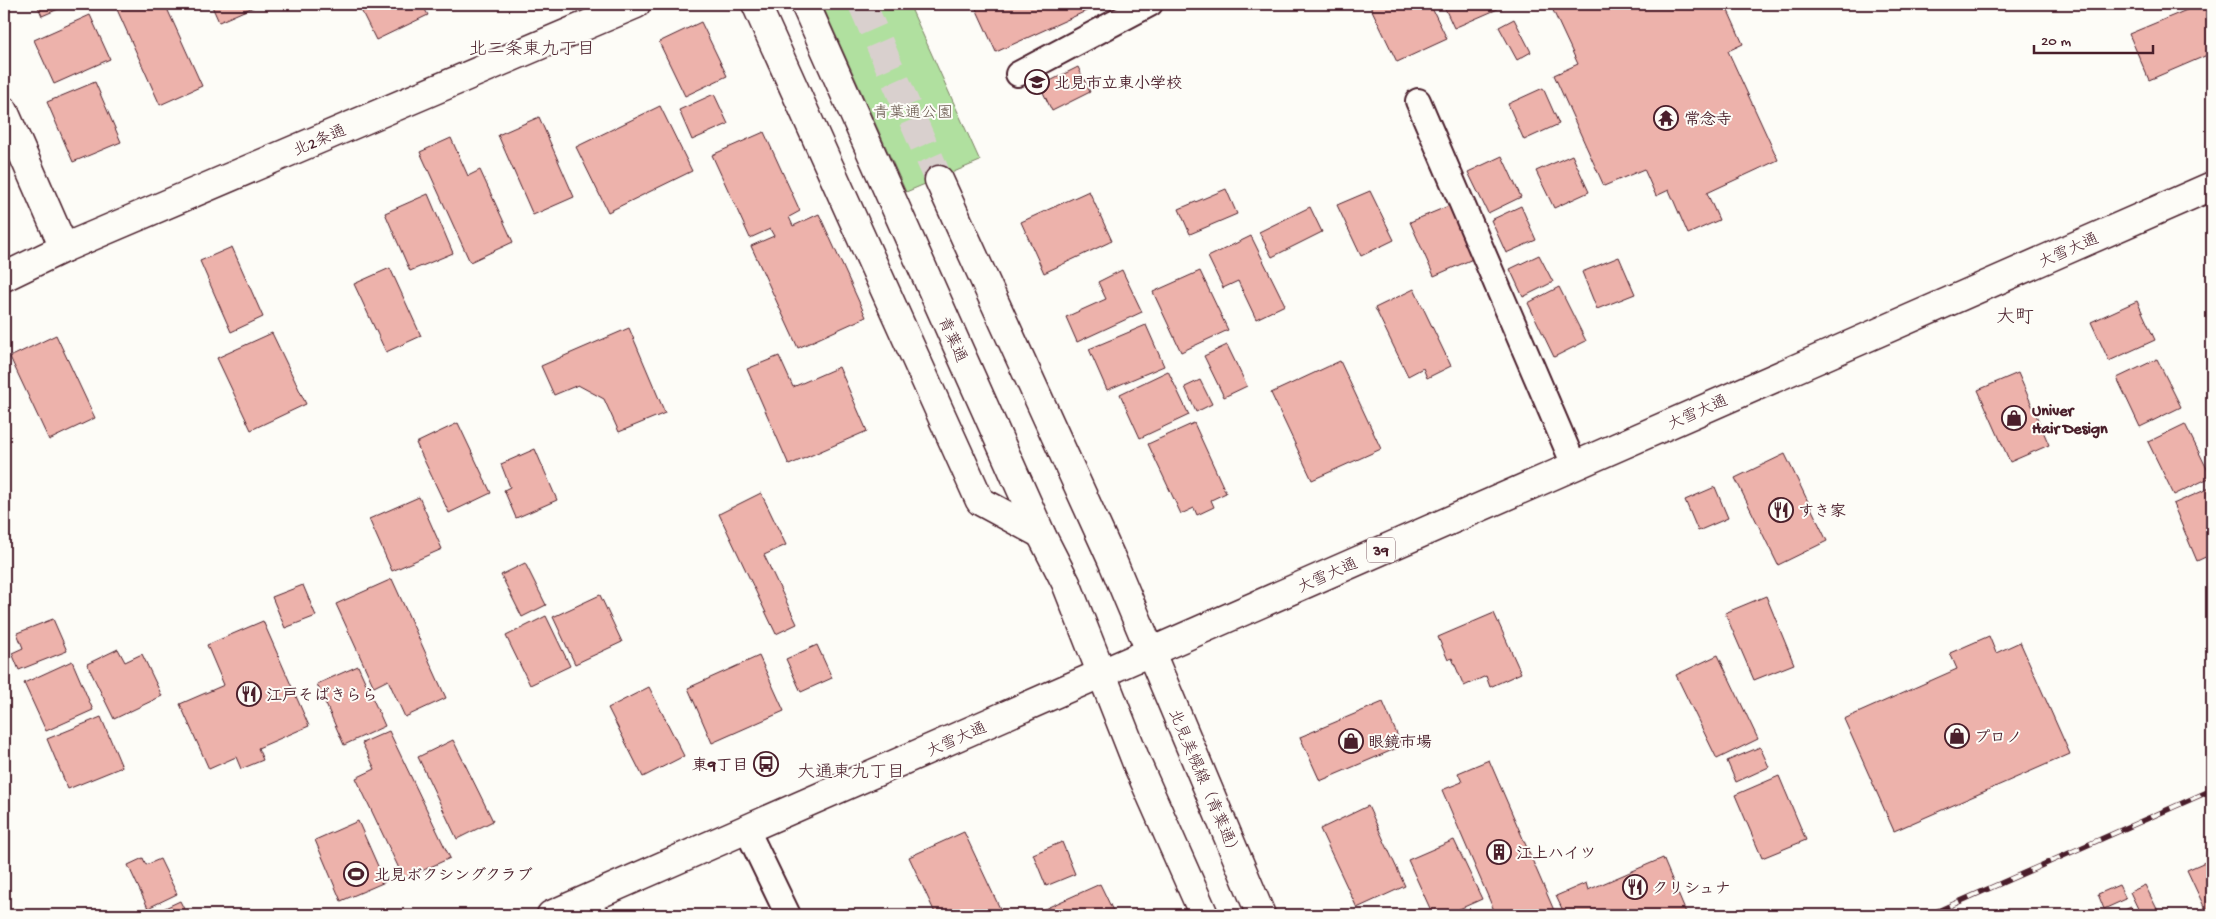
<svg xmlns="http://www.w3.org/2000/svg" width="2216" height="919" font-family="'Gochi Hand','Klee One',sans-serif">
<rect width="100%" height="100%" fill="#fdfcf7"/>
<filter id="ink" filterUnits="userSpaceOnUse"><feTurbulence type="fractalNoise" baseFrequency=".02" numOctaves="2"/><feDisplacementMap in="SourceGraphic" scale="10" xChannelSelector="R" yChannelSelector="G"/><feConvolveMatrix kernelMatrix="1 2 1 2 8 2 1 2 1" color-interpolation-filters="sRGB"/></filter>
<g filter="url(#ink)">
<polygon fill="#b0e09f" stroke="#7d8065" points="822,4 909,4 980,161 906,192"/>
<g fill="#edb2ab" stroke="#4a1f2b">
<polygon points="37,4 70,4 42,16"/>
<polygon points="119,4 165,4 202,86 160,105 115,5"/>
<polygon points="211,4 260,4 219,22"/>
<polygon points="358,4 422,4 428,15 376,40"/>
<polygon points="974,4 1093,4 1095,7 996,52"/>
<polygon points="1369,4 1430,4 1447,39 1397,62"/>
<polygon points="1443,4 1506,4 1507,5 1454,28"/>
<polygon points="1550,4 1725,4 1743,44 1728,51 1778,160 1707,193 1719,220 1688,234 1669,190 1656,196 1644,169 1604,186 1554,75 1578,64"/>
<polygon points="2201,4 2204,4 2212,22 2212,53 2149,80 2129,34"/>
<polygon points="90,15 110,59 54,84 34,40"/>
<polygon points="1514,19 1531,52 1517,60 1499,27"/>
<polygon points="701,22 727,76 685,96 659,42"/>
<polygon points="1078,67 1090,92 1052,111 1040,86"/>
<polygon points="95,82 121,142 73,162 47,102"/>
<polygon points="1543,88 1559,124 1524,140 1508,104"/>
<polygon points="714,94 728,124 692,140 679,110"/>
<polygon points="660,106 692,171 608,212 576,147"/>
<polygon points="539,117 574,197 533,215 498,135"/>
<polygon points="764,132 800,211 789,217 793,226 819,214 866,317 798,348 751,246 774,236 770,229 750,238 712,155"/>
<polygon points="451,138 468,176 480,170 513,242 470,262 420,152"/>
<polygon points="1572,155 1589,192 1554,208 1536,171"/>
<polygon points="1502,156 1521,197 1488,213 1468,172"/>
<polygon points="1226,189 1237,214 1190,234 1179,209"/>
<polygon points="1089,191 1112,241 1044,273 1021,222"/>
<polygon points="1370,191 1394,240 1361,256 1337,205"/>
<polygon points="428,194 453,253 410,271 385,213"/>
<polygon points="1451,205 1475,258 1434,276 1410,222"/>
<polygon points="1521,206 1536,240 1506,253 1491,220"/>
<polygon points="1310,207 1322,232 1272,257 1259,232"/>
<polygon points="1251,236 1285,305 1256,319 1238,281 1223,288 1208,257"/>
<polygon points="232,247 263,317 231,332 200,261"/>
<polygon points="1539,255 1553,282 1523,297 1510,269"/>
<polygon points="1619,257 1635,294 1597,309 1582,272"/>
<polygon points="390,268 421,336 386,352 354,284"/>
<polygon points="1122,270 1142,312 1077,342 1066,317 1106,299 1098,282"/>
<polygon points="1200,271 1228,330 1181,352 1153,292"/>
<polygon points="1559,287 1586,341 1554,357 1528,303"/>
<polygon points="1414,289 1451,366 1427,378 1423,368 1408,376 1375,308"/>
<polygon points="2137,301 2155,340 2109,361 2091,322"/>
<polygon points="1146,325 1164,366 1107,390 1089,349"/>
<polygon points="629,328 665,413 619,432 604,399 578,385 554,395 541,366"/>
<polygon points="272,333 306,404 251,430 217,358"/>
<polygon points="56,335 95,418 49,440 10,357"/>
<polygon points="1227,345 1247,386 1224,397 1204,356"/>
<polygon points="779,356 793,387 839,367 867,431 789,465 747,369"/>
<polygon points="2157,359 2181,407 2140,427 2117,378"/>
<polygon points="1340,361 1381,449 1312,480 1271,393"/>
<polygon points="1168,371 1189,415 1140,438 1120,394"/>
<polygon points="2018,373 2049,445 2010,462 1978,390"/>
<polygon points="1200,380 1212,404 1196,412 1185,387"/>
<polygon points="458,423 491,493 449,513 416,443"/>
<polygon points="1194,423 1226,493 1211,500 1214,507 1197,515 1194,508 1181,514 1148,444"/>
<polygon points="2185,424 2211,477 2174,495 2148,442"/>
<polygon points="535,449 557,500 516,518 504,490 510,487 501,464"/>
<polygon points="1785,454 1827,541 1778,565 1735,478"/>
<polygon points="1715,487 1728,518 1698,531 1685,500"/>
<polygon points="2212,487 2212,554 2197,561 2173,504"/>
<polygon points="761,493 786,545 764,555 797,624 776,634 719,514"/>
<polygon points="419,497 442,549 392,571 369,519"/>
<polygon points="525,563 546,605 522,617 501,575"/>
<polygon points="392,579 446,698 405,717 388,680 374,687 336,604"/>
<polygon points="303,585 316,616 285,628 272,597"/>
<polygon points="600,595 622,642 575,664 553,617"/>
<polygon points="1766,596 1794,664 1754,680 1725,613"/>
<polygon points="1494,613 1521,673 1490,687 1486,676 1464,686 1452,658 1448,660 1438,637"/>
<polygon points="546,616 570,666 530,685 506,636"/>
<polygon points="53,619 67,651 19,670 12,653 23,648 17,633"/>
<polygon points="263,621 309,726 258,748 263,760 241,769 236,757 209,769 180,704 224,685 207,645"/>
<polygon points="1989,636 1996,653 2020,642 2070,754 1894,831 1844,719 1957,669 1950,653"/>
<polygon points="817,645 832,678 801,692 786,659"/>
<polygon points="118,649 125,662 142,654 162,696 114,719 87,664"/>
<polygon points="1718,655 1758,739 1717,759 1676,675"/>
<polygon points="759,656 784,711 712,743 688,688"/>
<polygon points="72,661 93,710 46,731 24,683"/>
<polygon points="358,666 385,726 344,745 317,684"/>
<polygon points="649,687 684,756 643,777 608,708"/>
<polygon points="1383,702 1402,746 1320,781 1300,737"/>
<polygon points="101,717 122,767 68,789 47,739"/>
<polygon points="389,731 450,858 404,879 356,778 375,769 362,743"/>
<polygon points="453,740 493,821 457,839 418,757"/>
<polygon points="1760,747 1769,767 1736,782 1727,761"/>
<polygon points="1489,760 1556,915 1496,915 1442,790 1462,782 1458,773"/>
<polygon points="1779,776 1806,840 1762,858 1735,795"/>
<polygon points="1368,806 1405,886 1357,908 1320,829"/>
<polygon points="358,821 385,882 341,901 315,840"/>
<polygon points="964,832 1003,915 936,915 909,857"/>
<polygon points="1454,840 1482,899 1446,915 1433,915 1408,860"/>
<polygon points="1062,842 1075,874 1046,886 1033,854"/>
<polygon points="143,858 146,865 160,859 177,894 148,908 128,865"/>
<polygon points="1663,858 1687,915 1565,915 1556,896 1586,883 1588,890"/>
<polygon points="2212,859 2212,915 2208,915 2187,870"/>
<polygon points="1100,884 1115,915 1031,915"/>
<polygon points="2119,885 2126,899 2104,909 2098,894"/>
<polygon points="2145,885 2160,915 2141,915 2130,892"/>
<polygon points="180,901 187,915 150,915"/>
<polygon points="2131,907 2135,915 2114,915"/>
</g>
<g fill="none" stroke-linecap="round" stroke-linejoin="round">
<polyline stroke="#d9d0ce" stroke-width="28" stroke-dasharray="28 14" stroke-linecap="butt" points="862,4 939,180"/>
<defs>
<g id="lane">
<polyline points="1018,74 1150,4"/>
<polyline points="1418,101 1574,465"/>
<polyline points="747,830 788,915"/>
<polyline points="587,899 595,915"/>
</g>
<g id="street">
<polyline points="4,111 64,248"/>
<polyline points="4,277 64,248 636,4"/>
</g>
<g id="secondary">
<polyline points="756,4 980,501 1041,534"/>
<polyline points="805,4 1041,534 1066,583 1138,766 1204,915"/>
<polyline points="939,180 1112,560 1261,915"/>
</g>
<polyline id="highway" points="551,915 2212,186"/>
</defs>
<use href="#lane" stroke="#4a1f2b" stroke-width="28"/>
<use href="#street" stroke="#4a1f2b" stroke-width="31"/>
<use href="#secondary" stroke="#4a1f2b" stroke-width="31"/>
<use href="#highway" stroke="#4a1f2b" stroke-width="31"/>
<use href="#lane" stroke="#fdfcf7" stroke-width="24"/>
<use href="#street" stroke="#fdfcf7" stroke-width="28"/>
<use href="#secondary" stroke="#fdfcf7" stroke-width="28"/>
<use href="#highway" stroke="#fdfcf7" stroke-width="28"/>
<defs>
<polyline id="rail" points="1929,915 2212,790"/>
</defs>
<use href="#rail" stroke="#4a1f2b" stroke-width="5.5"/>
<use href="#rail" stroke="#fdfcf7" stroke-width="4" stroke-dasharray="11" stroke-linecap="butt"/>
</g>
</g>
<defs>
<symbol id="school-ring" viewBox="-11 -11 22 22"><circle r="9.5" fill="#fdfcf7" stroke="#4a1f2b" stroke-width="1.5"/><path d="M0-5L7-2L0 1L-7-2ZM-4 1L0 2.5L4 1V4Q0 6-4 4Z" fill="#4a1f2b"/></symbol>
<symbol id="temple-ring" viewBox="-11 -11 22 22"><circle r="9.5" fill="#fdfcf7" stroke="#4a1f2b" stroke-width="1.5"/><path d="M0-6L5-2H3V0L6.5 2.5H4V6H1.5V3h-3V6H-4V2.5H-6.5L-3 0V-2H-5Z" fill="#4a1f2b"/></symbol>
<symbol id="shop-ring" viewBox="-11 -11 22 22"><circle r="9.5" fill="#fdfcf7" stroke="#4a1f2b" stroke-width="1.5"/><path d="M-5-2.5h2.3a2.7 3.5 0 0 1 5.4 0H5L5.5 6h-11ZM-1.5-2.5h3a1.5 2.3 0 0 0-3 0Z" fill="#4a1f2b"/></symbol>
<symbol id="restaurant-ring" viewBox="-11 -11 22 22"><circle r="9.5" fill="#fdfcf7" stroke="#4a1f2b" stroke-width="1.5"/><path d="M-5-6h1v4h1v-4h1v4h1v-4h1v5L-1.5 .5V6h-2V.5L-5-1ZM5-6V6H3V1.5H1.5Q1.5-4 5-6Z" fill="#4a1f2b"/></symbol>
<symbol id="bus-ring" viewBox="-11 -11 22 22"><circle r="9.5" fill="#fdfcf7" stroke="#4a1f2b" stroke-width="1.5"/><path d="M-5-6H5V4H4V6H2V4H-2V6H-4V4H-5ZM-3.5-4V0h7V-4ZM-3.5 1.2v1.5H-2V1.2ZM2 1.2v1.5H3.5V1.2Z" fill="#4a1f2b"/></symbol>
<symbol id="building-ring" viewBox="-11 -11 22 22"><circle r="9.5" fill="#fdfcf7" stroke="#4a1f2b" stroke-width="1.5"/><path d="M-4-6H4V6H1V3H-1V6H-4ZM-2.5-4.3h1.7v1.8h-1.7ZM.8-4.3h1.7v1.8H.8ZM-2.5-1h1.7V.8h-1.7ZM.8-1h1.7V.8H.8Z" fill="#4a1f2b"/></symbol>
<symbol id="stadium-ring" viewBox="-11 -11 22 22"><circle r="9.5" fill="#fdfcf7" stroke="#4a1f2b" stroke-width="1.5"/><path d="M0-5a6.5 5 0 1 0 0 10a6.5 5 0 1 0 0-10ZM-3.5-1.8h7v3.6h-7Z" fill="#4a1f2b"/></symbol>
</defs>
<g fill-rule="evenodd">
<use href="#school-ring" x="1023" y="68" width="28" height="28"/>
<use href="#temple-ring" x="1652" y="104" width="28" height="28"/>
<use href="#shop-ring" x="2000" y="404" width="28" height="28"/>
<use href="#restaurant-ring" x="1767" y="496" width="28" height="28"/>
<use href="#restaurant-ring" x="235" y="680" width="28" height="28"/>
<use href="#shop-ring" x="1943" y="722" width="28" height="28"/>
<use href="#shop-ring" x="1337" y="727" width="28" height="28"/>
<use href="#bus-ring" x="752" y="750" width="28" height="28"/>
<use href="#building-ring" x="1485" y="838" width="28" height="28"/>
<use href="#stadium-ring" x="342" y="860" width="28" height="28"/>
<use href="#restaurant-ring" x="1621" y="873" width="28" height="28"/>
</g>
<g text-anchor="middle" stroke-width="4" stroke-linejoin="round" paint-order="stroke">
<rect fill="#fdfcf7" stroke="#806168" stroke-width="1" x="1367" y="537.5" width="28" height="25" rx="4"/>
<g font-size="15" font-weight="bold" fill="#4a1f2b">
<text x="1381" y="555">39</text>
</g>
<g font-size="16" font-weight="bold" fill="#4a1f2b" stroke="#fdfcf7" text-anchor="start">
<text x="1054" y="88">北見市立東小学校</text>
<text x="1684" y="124">常念寺</text>
<text x="2032" y="415">Univer<tspan x="2032" dy="18">Hair Design</tspan></text>
<text x="1798" y="516">すき家</text>
<text x="266" y="700">江戸そばきらら</text>
<text x="1974" y="742">プロノ</text>
<text x="1368" y="747">眼鏡市場</text>
<text x="748" y="770" text-anchor="end">東9丁目</text>
<text x="1516" y="858">江上ハイツ</text>
<text x="374" y="880">北見ボクシングクラブ</text>
<text x="1652" y="893">クリシュナ</text>
</g>
<g font-size="16" fill="#69594e" stroke="#fdfcf7">
<text x="913" y="117">青葉通公園</text>
</g>
<g font-size="16" fill="#4a1f2b" stroke="#fdfcf7">
<text transform="translate(319 139) rotate(-23)" y="6">北2条通</text>
<text transform="translate(2068 249) rotate(-24)" y="6">大雪大通</text>
<text transform="translate(954 339) rotate(66)" y="6">青葉通</text>
<text transform="translate(1697 411) rotate(-24)" y="6">大雪大通</text>
<text transform="translate(1327 574) rotate(-24)" y="6">大雪大通</text>
<text transform="translate(956 738) rotate(-24)" y="6">大雪大通</text>
<text transform="translate(1206 783) rotate(67)" y="6">北見美幌線（青葉通）</text>
</g>
<g font-size="18" fill="#4a1f2b" stroke="#fdfcf7">
<text x="532" y="54">北二条東九丁目</text>
<text x="851" y="777">大通東九丁目</text>
</g>
<g font-size="19" fill="#4a1f2b" stroke="#fdfcf7">
<text x="2015" y="322">大町</text>
</g>
</g>
<rect width="2216" height="919" fill="none" stroke="#fdfcf7" stroke-width="20"/>
<rect x="10" y="10" width="2196" height="899" fill="none" stroke="#4a1f2b" stroke-width="2" filter="url(#ink)"/>
<path d="M2034 45v8h119v-8" fill="none" stroke="#4a1f2b" stroke-width="2.5"/>
<text x="2041" y="45" font-size="15" fill="#4a1f2b" stroke="#fdfcf7" stroke-width="4" paint-order="stroke">20 m</text>
</svg>
